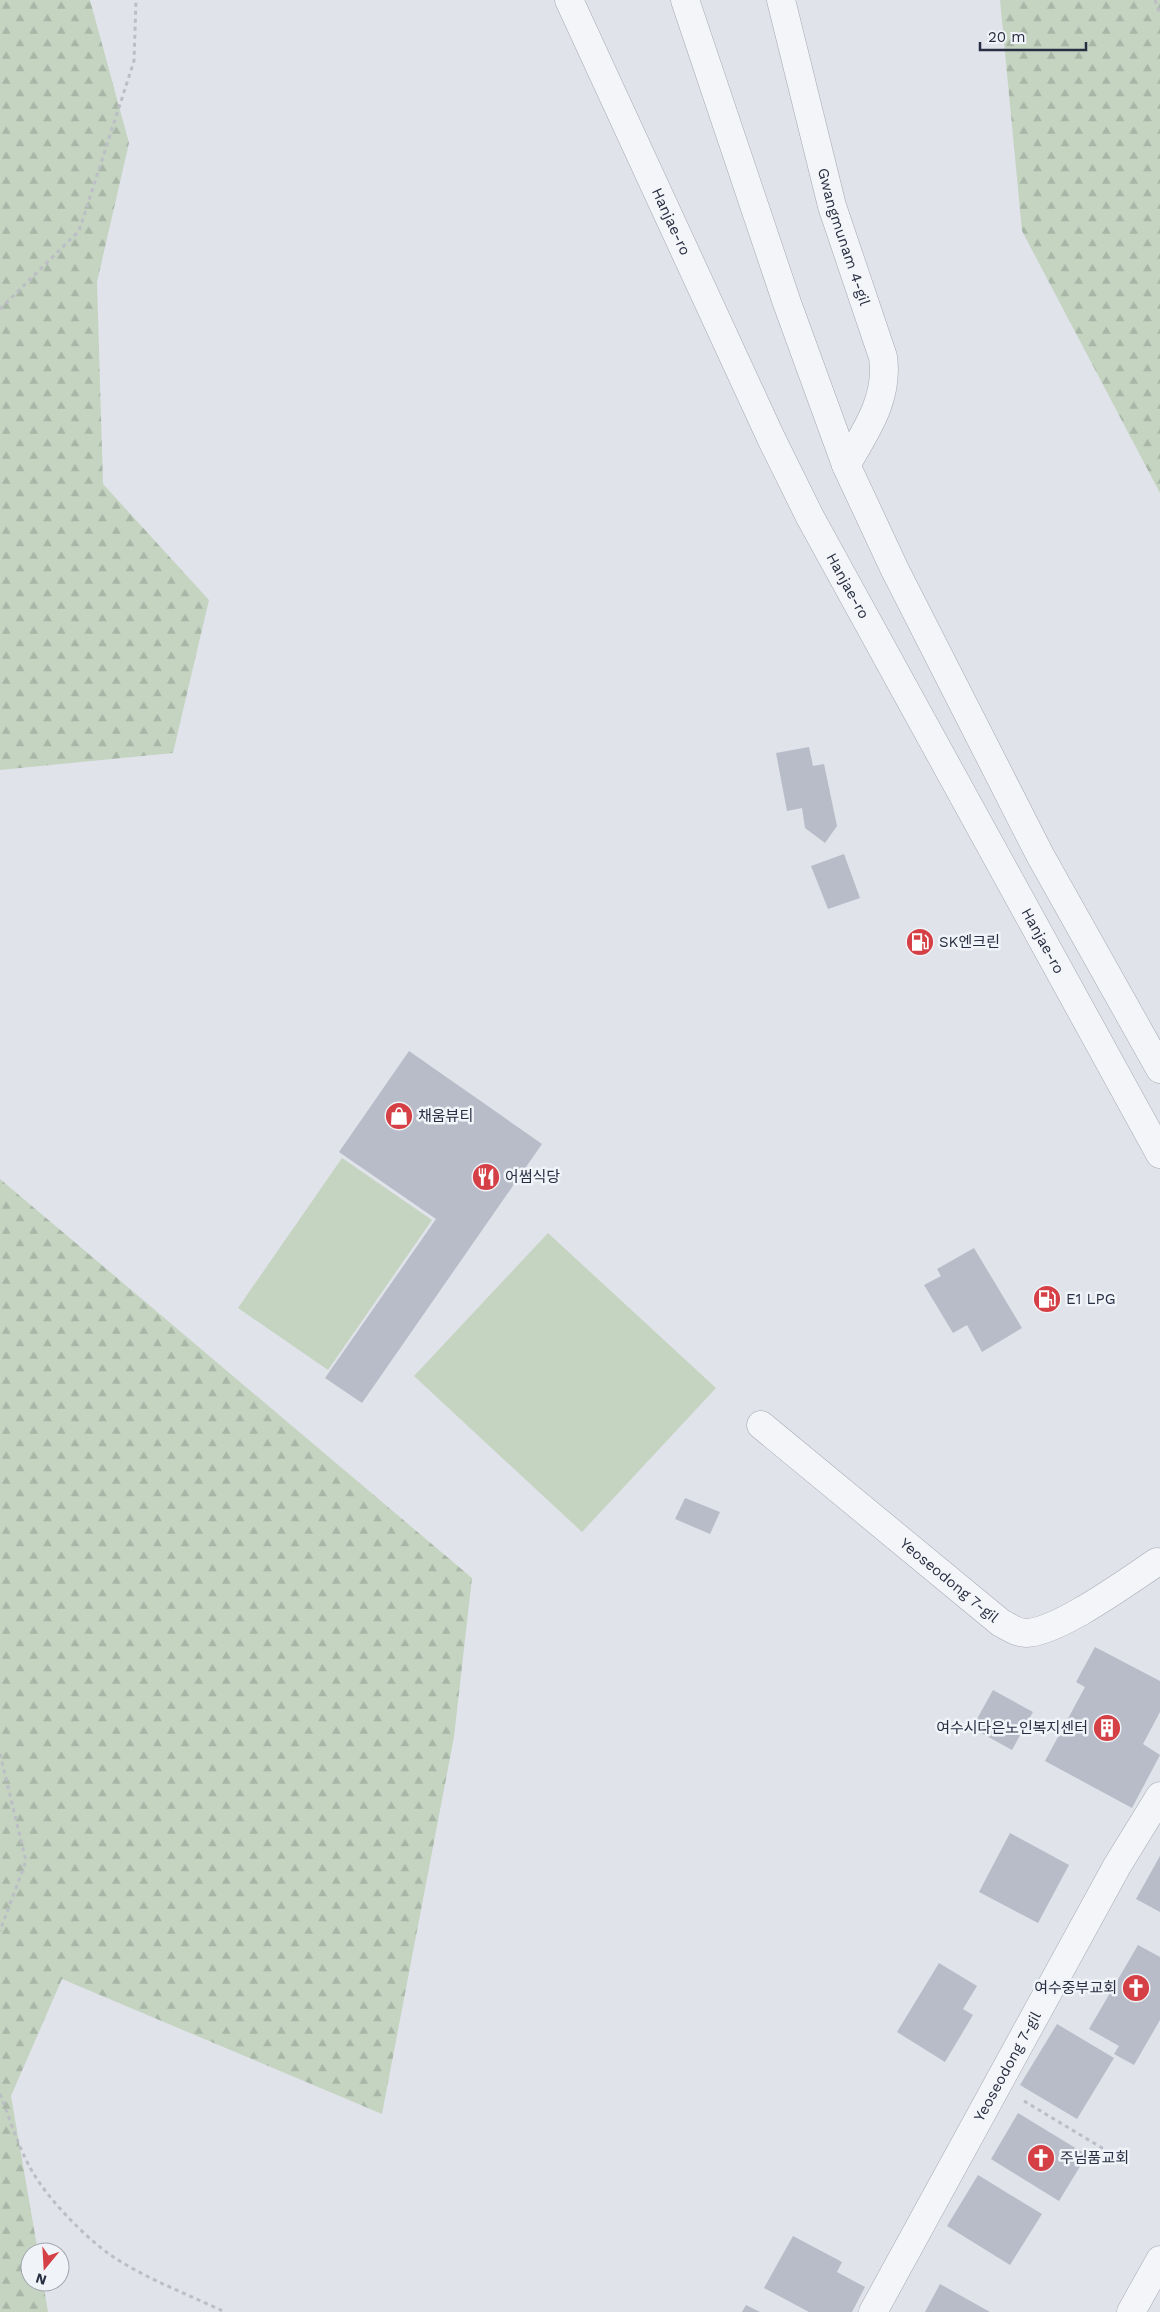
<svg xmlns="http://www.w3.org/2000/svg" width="1160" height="2312" font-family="'Work Sans','Noto Sans KR',sans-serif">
<defs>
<pattern id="forest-firs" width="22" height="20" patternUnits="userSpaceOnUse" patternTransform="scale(1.25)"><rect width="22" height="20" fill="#c4d4c1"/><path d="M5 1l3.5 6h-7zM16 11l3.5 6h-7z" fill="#a8b6a7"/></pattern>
</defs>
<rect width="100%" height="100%" fill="#e1e3ea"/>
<g fill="url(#forest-firs)">
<polygon points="0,0 90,0 129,143 97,282 103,484 209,600 173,753 0,770"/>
<polygon points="1000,0 1160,0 1160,493 1022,231"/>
<polygon points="0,1179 472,1578 454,1737 382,2114 62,1979 11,2096 38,2252 30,2252 30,2282 43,2282 48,2312 0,2312"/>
</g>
<g fill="#c4d4c1">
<polygon points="342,1158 432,1220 328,1370 238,1308"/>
<polygon points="548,1233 716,1388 582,1532 414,1376"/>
</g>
<g fill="#b8bcc8">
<polygon points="809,747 813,766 824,764 837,826 825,843 805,828 802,808 787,811 776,753"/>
<polygon points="844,854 860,898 828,909 811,866"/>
<polygon points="409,1051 542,1144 362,1403 325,1378 436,1219 339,1152"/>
<polygon points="974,1248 1022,1328 982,1352 967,1325 953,1333 924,1285 941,1276 937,1269"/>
<polygon points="685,1498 720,1512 710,1534 675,1519"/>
<polygon points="1095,1647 1160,1681 1160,1712 1143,1744 1160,1755 1132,1808 1045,1761 1085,1687 1076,1682"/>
<polygon points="993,1690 1033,1712 1012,1750 972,1728"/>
<polygon points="1010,1833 1069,1865 1038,1923 979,1892"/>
<polygon points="1160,1856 1160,1912 1136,1899"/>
<polygon points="1138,1945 1160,1957 1160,2020 1134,2065 1114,2054 1119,2046 1089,2029"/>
<polygon points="939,1963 977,1986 963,2009 973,2015 945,2062 897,2032"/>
<polygon points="1057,2024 1114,2058 1077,2119 1020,2085"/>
<polygon points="1018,2113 1087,2155 1059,2201 991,2159"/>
<polygon points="978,2175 1042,2214 1010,2265 947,2226"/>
<polygon points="793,2236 842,2262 837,2272 865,2287 852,2312 809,2312 764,2288"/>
<polygon points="940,2284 990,2312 925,2312"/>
<polygon points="746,2305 760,2312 742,2312"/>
</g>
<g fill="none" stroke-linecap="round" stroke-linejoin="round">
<defs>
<g id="minor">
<path id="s1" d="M569 0 771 438 810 517 1160 1154"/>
<polyline points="685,0 787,303 846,465 895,570 1040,855 1160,1069"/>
<path id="s2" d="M781 0 832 206 883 357C889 398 866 431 846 465"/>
<path id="s3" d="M761 1425 1001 1623C1009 1627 1017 1633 1026 1633 1059 1632 1128 1581 1157 1562"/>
<path id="s4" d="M873 2312 1117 1866 1160 1796"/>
<polyline points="1131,2312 1160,2260"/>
</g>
</defs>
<use href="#minor" stroke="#a6a9b5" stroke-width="29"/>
<g stroke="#bbbec5" stroke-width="3" stroke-dasharray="4 4" stroke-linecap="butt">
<polyline points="1155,0 1160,14"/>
<polyline points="0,309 79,231 134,61 136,0"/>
<polyline points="0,1754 26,1861 0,1931"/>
<path d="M0 2094C10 2119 18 2147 32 2171 48 2199 83 2235 109 2254 144 2278 187 2294 225 2312"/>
<polyline points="1024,2101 1112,2154"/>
</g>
<use href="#minor" stroke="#f4f5f8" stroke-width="28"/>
</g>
<defs>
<symbol id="fuel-disc" viewBox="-11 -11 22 22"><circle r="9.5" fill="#d44045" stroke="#f0f3f7"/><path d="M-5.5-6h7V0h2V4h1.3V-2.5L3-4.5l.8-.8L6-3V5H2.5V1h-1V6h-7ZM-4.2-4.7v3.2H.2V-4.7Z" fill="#fff"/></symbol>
<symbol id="shop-disc" viewBox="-11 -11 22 22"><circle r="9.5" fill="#d44045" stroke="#f0f3f7"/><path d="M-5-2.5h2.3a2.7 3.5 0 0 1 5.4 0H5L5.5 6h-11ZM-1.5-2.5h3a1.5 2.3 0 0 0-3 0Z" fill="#fff"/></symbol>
<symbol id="restaurant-disc" viewBox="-11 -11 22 22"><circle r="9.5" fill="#d44045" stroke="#f0f3f7"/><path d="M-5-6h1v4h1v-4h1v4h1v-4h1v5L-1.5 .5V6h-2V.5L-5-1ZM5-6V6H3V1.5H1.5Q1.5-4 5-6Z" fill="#fff"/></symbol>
<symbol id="building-disc" viewBox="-11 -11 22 22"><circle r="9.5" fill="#d44045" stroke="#f0f3f7"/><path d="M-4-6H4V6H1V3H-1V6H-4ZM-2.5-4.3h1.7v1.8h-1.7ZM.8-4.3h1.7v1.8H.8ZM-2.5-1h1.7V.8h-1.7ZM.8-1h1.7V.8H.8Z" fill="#fff"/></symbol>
<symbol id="church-disc" viewBox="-11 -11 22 22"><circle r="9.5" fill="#d44045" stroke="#f0f3f7"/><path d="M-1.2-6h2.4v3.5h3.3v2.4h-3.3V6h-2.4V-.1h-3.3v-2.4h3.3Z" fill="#fff"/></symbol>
</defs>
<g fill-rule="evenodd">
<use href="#fuel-disc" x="904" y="926" width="32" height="32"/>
<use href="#shop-disc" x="383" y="1100" width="32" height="32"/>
<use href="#restaurant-disc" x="470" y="1161" width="32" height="32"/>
<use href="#fuel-disc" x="1031" y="1283" width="32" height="32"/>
<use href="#building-disc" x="1091" y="1712" width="32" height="32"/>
<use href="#church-disc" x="1120" y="1972" width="32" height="32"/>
<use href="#church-disc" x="1025" y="2142" width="32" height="32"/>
</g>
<g text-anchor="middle" stroke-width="5" stroke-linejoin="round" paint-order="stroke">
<g font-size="15" fill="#282f43" stroke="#f0f3f7">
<text dy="5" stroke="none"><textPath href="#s1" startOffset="244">Hanjae-ro</textPath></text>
<text dy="5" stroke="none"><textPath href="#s2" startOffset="245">Gwangmunam 4-gil</textPath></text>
<text dy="5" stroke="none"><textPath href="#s1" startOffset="649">Hanjae-ro</textPath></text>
<text dy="5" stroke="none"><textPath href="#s1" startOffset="1054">Hanjae-ro</textPath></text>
<text dy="5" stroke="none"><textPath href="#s3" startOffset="244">Yeoseodong 7-gil</textPath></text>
<text dy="5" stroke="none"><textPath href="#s4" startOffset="280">Yeoseodong 7-gil</textPath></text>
</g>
<g font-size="15" fill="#282f43" stroke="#f0f3f7" text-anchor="start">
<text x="939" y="947">SK엔크린</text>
<text x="418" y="1121">채움뷰티</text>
<text x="505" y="1182">어썸식당</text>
<text x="1066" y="1304">E1 LPG</text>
<text x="1088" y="1733" text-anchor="end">여수시다은노인복지센터</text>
<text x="1117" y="1993" text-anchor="end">여수중부교회</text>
<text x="1060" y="2163">주님품교회</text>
</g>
</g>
<g transform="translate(45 2267) rotate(198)"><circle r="24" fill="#f0f3f7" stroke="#a0a5af"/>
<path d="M0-4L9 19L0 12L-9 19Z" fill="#d44045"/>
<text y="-8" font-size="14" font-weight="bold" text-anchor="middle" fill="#282f43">N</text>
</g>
<path d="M980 42v8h106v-8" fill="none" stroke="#282f43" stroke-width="2.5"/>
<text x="988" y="42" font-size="15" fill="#282f43" stroke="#f0f3f7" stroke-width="4" paint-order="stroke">20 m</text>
</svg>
